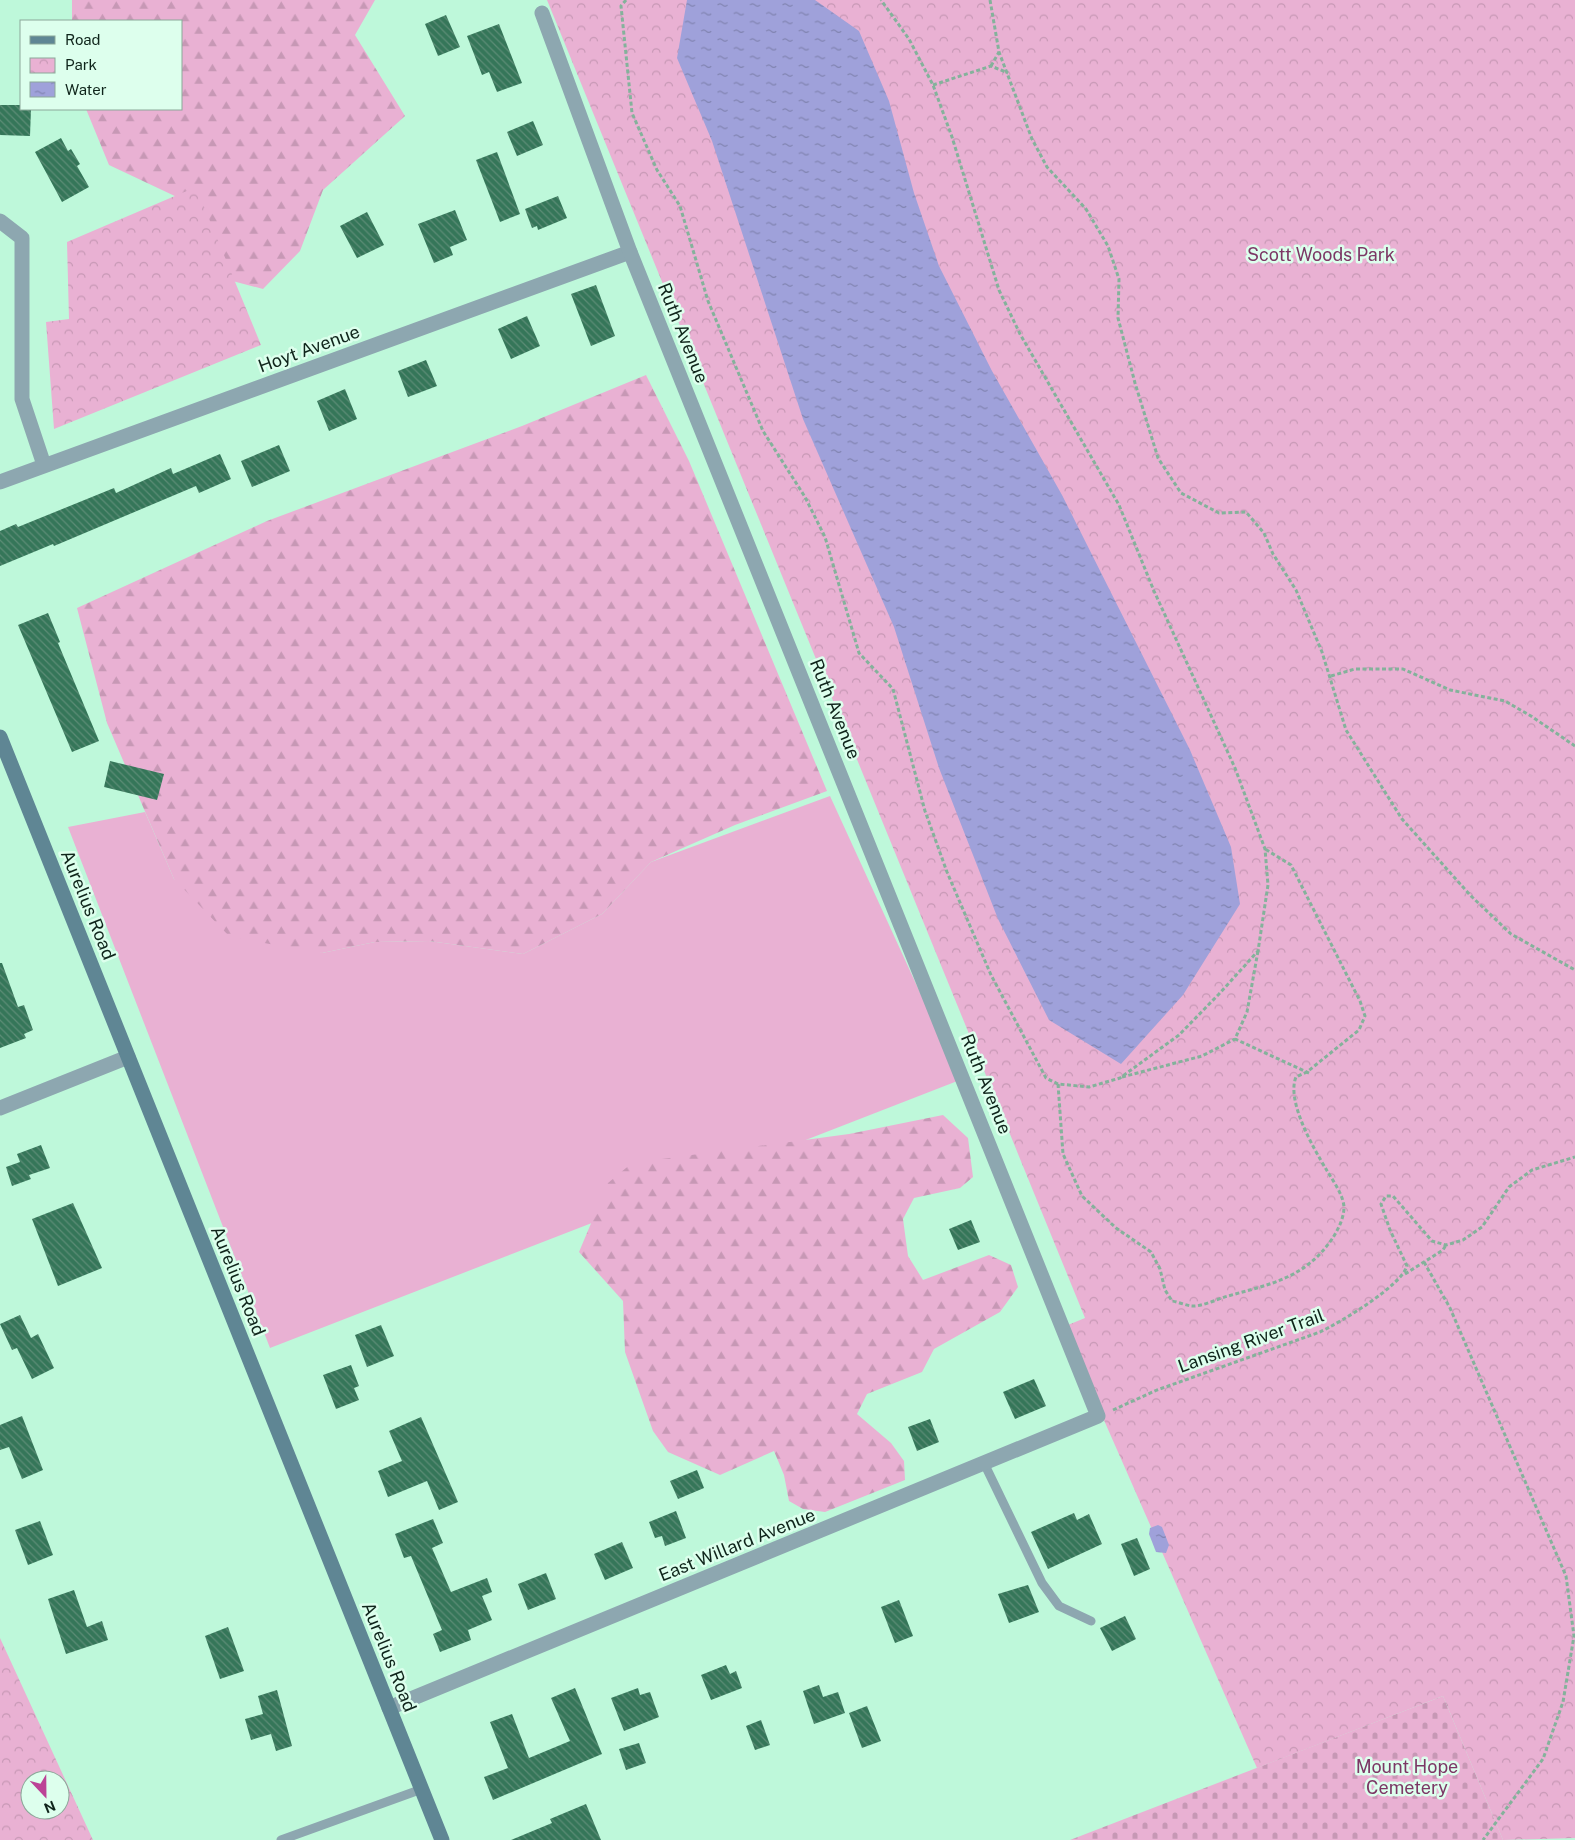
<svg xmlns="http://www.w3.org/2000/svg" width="1575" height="1840" font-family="'Public Sans',sans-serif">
<defs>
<pattern id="forest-firs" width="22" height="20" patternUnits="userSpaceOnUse" patternTransform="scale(1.25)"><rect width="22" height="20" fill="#e9b1d3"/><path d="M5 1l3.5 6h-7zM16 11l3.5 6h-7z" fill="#c798b5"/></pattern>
<pattern id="cemetery-stones" width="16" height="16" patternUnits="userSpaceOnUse" patternTransform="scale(1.25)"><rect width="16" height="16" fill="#e9b1d3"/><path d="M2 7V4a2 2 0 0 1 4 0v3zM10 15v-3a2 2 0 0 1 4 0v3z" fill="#c798b5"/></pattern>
<pattern id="park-crowns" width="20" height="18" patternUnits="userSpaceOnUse" patternTransform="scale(1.25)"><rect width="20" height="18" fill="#e9b1d3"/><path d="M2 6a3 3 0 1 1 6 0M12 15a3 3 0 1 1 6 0" fill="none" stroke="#c798b5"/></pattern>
<pattern id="water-ripples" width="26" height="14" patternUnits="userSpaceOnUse" patternTransform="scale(1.25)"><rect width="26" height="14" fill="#9fa1da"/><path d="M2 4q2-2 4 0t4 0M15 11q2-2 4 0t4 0" fill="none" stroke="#8083b0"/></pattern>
<pattern id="building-back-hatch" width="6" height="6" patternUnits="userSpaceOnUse" patternTransform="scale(1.25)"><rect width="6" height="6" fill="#357659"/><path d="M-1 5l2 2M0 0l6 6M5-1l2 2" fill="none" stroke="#5c8c76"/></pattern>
</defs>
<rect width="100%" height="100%" fill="#bef8da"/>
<polygon fill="#e9b1d3" points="830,796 960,1080 270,1348 68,827 145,812 174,879 322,953 375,942 429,941 523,954 602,914 651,862"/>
<g fill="url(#forest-firs)">
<polygon points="72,0 375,0 355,35 405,116 323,190 300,251 263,289 210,275 179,198 109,165 86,109 181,109 181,21 72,21"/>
<polygon points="646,375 689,461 827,791 735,825 651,862 602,914 523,954 429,941 375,942 322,953 230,937 174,879 107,723 77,608 267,521 522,426"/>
<polygon points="943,1115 968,1138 973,1177 960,1188 914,1198 903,1219 908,1256 923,1280 989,1255 1011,1265 1018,1287 1000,1312 934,1349 922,1372 867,1394 857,1414 891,1443 904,1461 905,1480 825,1512 803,1509 789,1501 784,1475 774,1451 720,1475 668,1452 653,1431 625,1352 623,1301 579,1252 608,1183 632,1163 849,1134"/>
</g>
<polygon fill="url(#cemetery-stones)" points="1443,1696 1503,1840 1070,1840"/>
<g fill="url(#park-crowns)" fill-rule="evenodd">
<polygon points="547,0 1575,0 1575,1838 1503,1840 1443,1696 1257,1768 1063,1327 1085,1318"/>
<polygon points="196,187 261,345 54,429 46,322 69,319 67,242"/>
<path d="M0 1638 93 1840H0ZM30 1780H60V1810H30Z"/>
</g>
<g fill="url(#water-ripples)">
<polygon points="687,0 815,0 859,31 889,101 914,193 939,266 992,371 1062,495 1190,750 1231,847 1240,904 1183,995 1121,1064 1049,1020 998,919 939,768 894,627 803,419 712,141 677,58"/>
<polygon points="1158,1525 1162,1527 1169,1545 1166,1553 1156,1552 1149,1534 1150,1528"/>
</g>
<g fill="url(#building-back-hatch)">
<polygon points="446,15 460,47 438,56 425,24"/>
<polygon points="499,24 522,83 497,92 489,72 482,75 467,36"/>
<polygon points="0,105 21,105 21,109 31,109 30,136 0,135"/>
<polygon points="533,121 543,145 517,156 507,132"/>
<polygon points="61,138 68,151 71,149 80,164 77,166 89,187 62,202 35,152"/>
<polygon points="497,152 520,214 500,222 476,160"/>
<polygon points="558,196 567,218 538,230 537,226 532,228 525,209"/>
<polygon points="455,210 467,240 450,247 453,255 434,263 418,224"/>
<polygon points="367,212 384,245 357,258 340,226"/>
<polygon points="596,285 615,336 591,346 571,294"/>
<polygon points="527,316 540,346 511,359 498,329"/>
<polygon points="426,360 437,386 408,397 398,371"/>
<polygon points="345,389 357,419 329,431 317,401"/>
<polygon points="279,445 290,471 252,487 241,461"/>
<polygon points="220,454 231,479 199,493 196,486 54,546 53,544 0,566 0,531 16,524 18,527 114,488 116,493 171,468 173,474"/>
<polygon points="48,613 60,642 58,643 99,741 72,752 18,625"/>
<polygon points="110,761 164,774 157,800 104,787"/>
<polygon points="0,963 2,963 18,1007 24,1005 33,1030 24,1034 26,1038 0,1048"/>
<polygon points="41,1145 50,1168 29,1175 31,1179 12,1186 6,1167 20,1162 17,1154"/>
<polygon points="73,1203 102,1268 58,1286 32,1219"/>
<polygon points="971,1220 980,1242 958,1250 949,1229"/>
<polygon points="20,1315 31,1338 38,1334 54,1368 32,1379 17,1348 12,1350 0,1324"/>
<polygon points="381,1325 394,1356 367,1367 355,1335"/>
<polygon points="351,1365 359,1386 354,1388 359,1400 336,1409 323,1375"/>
<polygon points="1034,1379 1046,1406 1015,1419 1003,1392"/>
<polygon points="22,1416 43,1470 22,1479 9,1447 0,1450 0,1425"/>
<polygon points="421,1417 458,1502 439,1510 427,1481 388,1497 378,1471 402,1461 389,1431"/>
<polygon points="930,1419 939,1442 917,1451 908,1427"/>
<polygon points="697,1470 704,1488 678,1499 670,1481"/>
<polygon points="676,1511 686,1538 665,1546 662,1536 655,1538 649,1522"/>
<polygon points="1074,1513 1077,1520 1089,1514 1102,1544 1048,1569 1031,1532"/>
<polygon points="433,1519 443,1543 432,1548 451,1592 487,1578 492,1592 482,1596 492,1620 468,1630 471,1640 440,1652 433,1634 442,1630 411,1556 404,1558 395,1534"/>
<polygon points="40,1521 53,1555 28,1565 15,1530"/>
<polygon points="1137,1538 1150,1569 1134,1576 1121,1544"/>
<polygon points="622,1542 633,1568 605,1580 594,1554"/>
<polygon points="546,1573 556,1599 528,1610 518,1584"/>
<polygon points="1028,1585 1039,1612 1009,1623 998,1594"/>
<polygon points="74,1590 87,1627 102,1621 108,1640 66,1654 48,1599"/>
<polygon points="899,1600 913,1636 895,1643 881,1607"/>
<polygon points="1125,1616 1136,1639 1112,1651 1100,1628"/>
<polygon points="228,1627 244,1671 220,1679 205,1636"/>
<polygon points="726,1665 730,1674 736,1671 742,1688 711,1700 701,1675"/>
<polygon points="819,1685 823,1697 838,1692 845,1713 814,1724 803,1691"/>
<polygon points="575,1688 602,1754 493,1800 484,1777 508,1768 490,1722 512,1714 529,1758 570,1741 551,1698"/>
<polygon points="638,1688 640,1695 650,1692 659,1717 624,1731 611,1698"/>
<polygon points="277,1690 292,1746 276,1751 271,1734 251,1740 245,1719 263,1714 258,1696"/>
<polygon points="867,1706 881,1741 862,1748 849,1713"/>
<polygon points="761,1720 770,1745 755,1750 746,1726"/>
<polygon points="639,1743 646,1763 626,1770 619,1749"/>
<polygon points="586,1804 601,1840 511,1840 552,1823 550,1819"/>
</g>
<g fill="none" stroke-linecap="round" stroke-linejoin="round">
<g stroke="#84b29b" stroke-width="3" stroke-dasharray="4 2.5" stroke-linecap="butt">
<polyline points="626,0 621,6 632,113 657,170 680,206 708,301 763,431 805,497 825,537 859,653 893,689 925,811 947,872 991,975 1046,1078 1058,1084 1089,1087 1120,1078 1179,1035 1219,994 1258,951 1268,885 1265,849 1235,768 1154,591 1119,505 1020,334 999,290 952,137 933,85 909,39 881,0"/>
<polyline points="990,0 999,52 1032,139 1047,167 1086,209 1108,246 1119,279 1118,318 1135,383 1158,458 1181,493 1219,513 1246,512 1264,533 1273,554 1296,590 1322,652 1346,730 1402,819 1471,896 1511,934 1575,970"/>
<polyline points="991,66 999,52"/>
<polyline points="933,85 991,66 1008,73"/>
<polyline points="1331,676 1355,669 1403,669 1450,690 1505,701 1531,716 1575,746"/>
<polyline points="1258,951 1247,1012 1235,1039 1311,1074"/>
<polyline points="1122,1077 1202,1056 1235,1039"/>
<path d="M1058 1084 1063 1154 1082 1196 1116 1228 1151 1252 1160 1269 1165 1290 1172 1301C1178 1302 1185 1305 1191 1306 1202 1307 1217 1299 1228 1296 1271 1284 1305 1278 1332 1239 1338 1230 1344 1218 1344 1207 1343 1194 1333 1181 1326 1169 1314 1149 1286 1101 1296 1077L1307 1072 1359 1030 1365 1016 1360 1001 1291 865 1265 849"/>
<polyline points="1424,1262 1450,1308 1566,1576 1574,1636 1563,1702 1543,1759 1483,1840"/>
<polyline points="1405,1274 1443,1250 1446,1245"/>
<path d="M1113 1410 1157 1390 1320 1332C1341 1322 1401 1286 1407 1266L1390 1230 1381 1204 1386 1196H1393L1432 1241 1446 1245 1463 1240 1482 1227 1509 1187 1532 1170 1575 1157"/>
</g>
<g stroke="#8da7b0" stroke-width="9">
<polyline points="984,1463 1042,1583 1059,1606 1091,1621"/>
<polyline points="281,1840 422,1789"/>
</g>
<g stroke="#8da7b0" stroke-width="15">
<polyline points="0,221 22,238 22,399 44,465"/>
<polyline points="0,482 630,252"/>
<polyline points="0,1108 128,1057"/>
<polyline points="389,1708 1098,1416 630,252 542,13"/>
</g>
<polyline stroke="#5f8694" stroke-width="15" points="0,737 442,1840"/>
</g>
<g text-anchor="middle" stroke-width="5" stroke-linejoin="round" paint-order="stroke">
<g font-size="18" fill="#7c3765" stroke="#ddffed">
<text x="1321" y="261">Scott Woods Park</text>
<text x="1407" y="1773">Mount Hope<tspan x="1407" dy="21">Cemetery</tspan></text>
</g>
<g font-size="18" fill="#0f251b" stroke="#ddffed">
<text transform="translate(683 333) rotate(68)" y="6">Ruth Avenue</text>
<text transform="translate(309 349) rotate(-20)" y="6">Hoyt Avenue</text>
<text transform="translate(835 709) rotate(68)" y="6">Ruth Avenue</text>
<text transform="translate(88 905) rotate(68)" y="6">Aurelius Road</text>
<text transform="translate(986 1084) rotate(68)" y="6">Ruth Avenue</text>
<text transform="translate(238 1281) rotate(68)" y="6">Aurelius Road</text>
<text transform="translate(1251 1341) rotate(-20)" y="6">Lansing River Trail</text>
<text transform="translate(737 1545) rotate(-22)" y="6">East Willard Avenue</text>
<text transform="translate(389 1657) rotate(68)" y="6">Aurelius Road</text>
</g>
</g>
<rect x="20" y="20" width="162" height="90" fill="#ddffed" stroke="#8ba899"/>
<rect x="30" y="36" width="25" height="8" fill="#5f8694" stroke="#8ba899"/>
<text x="65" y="45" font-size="15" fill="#0f251b">Road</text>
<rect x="30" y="58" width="25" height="15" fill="url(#park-crowns)" stroke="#8ba899"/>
<text x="65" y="70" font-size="15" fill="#0f251b">Park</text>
<rect x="30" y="82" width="25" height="15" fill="url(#water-ripples)" stroke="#8ba899"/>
<text x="65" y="95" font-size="15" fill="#0f251b">Water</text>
<g transform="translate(45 1795) rotate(158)"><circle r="24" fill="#ddffed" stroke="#8ba899"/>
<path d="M0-4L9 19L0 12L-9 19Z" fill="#bc4396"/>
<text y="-8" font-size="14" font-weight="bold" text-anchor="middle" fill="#0f251b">N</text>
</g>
</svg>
